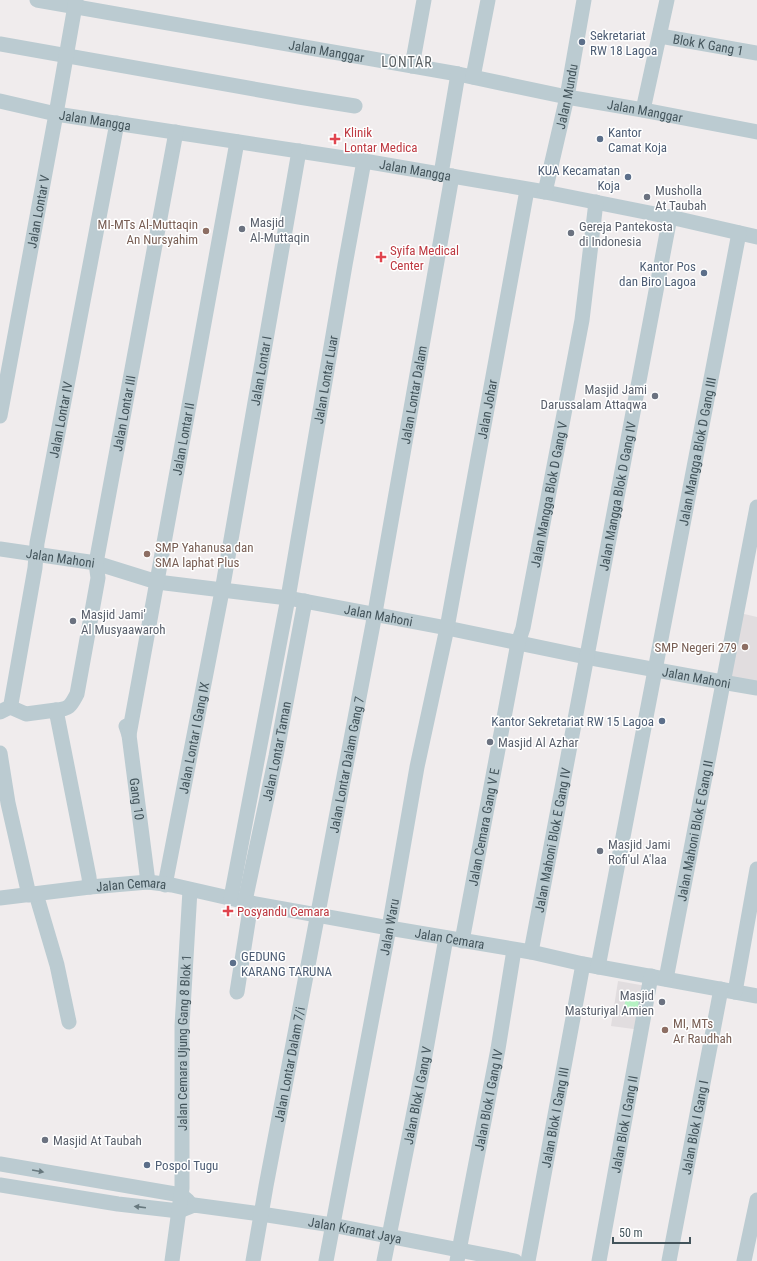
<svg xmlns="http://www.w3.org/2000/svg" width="757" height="1261" font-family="'Roboto Condensed',sans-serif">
<rect width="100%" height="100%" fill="#f0eced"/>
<g fill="#e1dddf">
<polygon points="740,613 757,617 757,683 729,677"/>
<polygon points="618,981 646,986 641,1030 611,1026"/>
</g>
<polygon fill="#b6f2c3" points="626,995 643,999 640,1012 624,1009"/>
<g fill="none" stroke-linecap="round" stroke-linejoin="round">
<g stroke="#bbcbd1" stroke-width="15">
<path id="s1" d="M37 0 458 74 567 97 643 110 757 132"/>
<path id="s2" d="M660 36 757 53"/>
<polyline points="0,44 299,97 355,106"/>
<polyline points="412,66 424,0"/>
<polyline points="473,77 488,0"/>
<path id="s3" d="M0 101 56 114 364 161 545 192 670 217 757 237"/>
<polyline points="643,110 667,0"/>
<polyline points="441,174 458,74"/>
<path id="s4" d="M545 192 567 97 584 0"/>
<path id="s5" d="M0 416 56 114 76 0"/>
<path id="s6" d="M0 549 96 563 157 582 288 598 447 628 586 657 722 682 757 688"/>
<polyline points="10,707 26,714 56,710"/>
<path id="s7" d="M0 712 10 707 11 704 35 568 37 543 117 123"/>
<path id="s8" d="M126 726 129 735 148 882"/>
<path id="s9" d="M129 735 237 142"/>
<polyline points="0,753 8,803 29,895"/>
<path id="s10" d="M165 885 222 591 299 151"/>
<path id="s11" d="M90 887 89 877 56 710C70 709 71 705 77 694L98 578 96 563 176 132"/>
<polyline points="36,894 57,965 69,1022"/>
<path id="s12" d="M0 898 90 887 148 882 172 885 251 903 389 928 531 952 583 964 757 996"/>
<path id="s13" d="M231 898 288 598 345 265 364 161"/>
<path id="s14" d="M245 901 276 756 305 601"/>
<path id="s15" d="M462 941 518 643 523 628 582 320 596 202"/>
<path id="s16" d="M531 952 670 217"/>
<path id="s17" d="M598 967 739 233"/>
<path id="s18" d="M666 979 757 507"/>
<polyline points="237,992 251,903"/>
<polyline points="735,992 757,869"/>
<polyline points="0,1164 181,1195 188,1201"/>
<path id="s19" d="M0 1185 118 1204 179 1211 194 1205 261 1214 332 1225 515 1261"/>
<path id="s20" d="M172 1261 182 1188V1026L190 890"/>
<path id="s21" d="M253 1261 266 1186 373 624 452 176"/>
<path id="s22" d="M326 1261 389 928 417 767 447 628 527 190"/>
<path id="s23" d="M384 1261 422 1072 446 938"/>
<path id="s24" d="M457 1261 498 1049 514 950"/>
<path id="s25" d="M528 1261 583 964"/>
<path id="s26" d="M599 1261 651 976"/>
<path id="s27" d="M669 1261 721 989"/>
<polyline points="744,1261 757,1200"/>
</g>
</g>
<defs><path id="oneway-solid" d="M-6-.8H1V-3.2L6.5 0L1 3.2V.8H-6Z"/></defs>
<g fill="#67787e">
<use href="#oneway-solid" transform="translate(38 1171) rotate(10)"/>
<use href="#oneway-solid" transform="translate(140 1207) rotate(-173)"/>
</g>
<g fill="#5c6f8a" stroke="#fff" stroke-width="1.5">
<circle cx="582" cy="42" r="4"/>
<circle cx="600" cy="139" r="4"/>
<circle cx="628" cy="177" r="4"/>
<circle cx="704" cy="273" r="4"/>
<circle cx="662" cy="721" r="4"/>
<circle cx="233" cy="963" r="4"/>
<circle cx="147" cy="1165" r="4"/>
</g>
<g fill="#e0444e" stroke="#fff" stroke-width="1.5">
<path d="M333 133h4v4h4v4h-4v4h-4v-4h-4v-4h4z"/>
<path d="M379 251h4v4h4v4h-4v4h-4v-4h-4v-4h4z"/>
<path d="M226 905h4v4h4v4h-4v4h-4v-4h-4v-4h4z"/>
</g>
<g fill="#6b7280" stroke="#fff" stroke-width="1.5">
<circle cx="647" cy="197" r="4"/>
<circle cx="242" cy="229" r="4"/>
<circle cx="571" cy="233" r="4"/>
<circle cx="655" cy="396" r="4"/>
<circle cx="73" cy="621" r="4"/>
<circle cx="490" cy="742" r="4"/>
<circle cx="600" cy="851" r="4"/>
<circle cx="662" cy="1002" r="4"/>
<circle cx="45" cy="1140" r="4"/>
</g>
<g fill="#8d6e63" stroke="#fff" stroke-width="1.5">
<circle cx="206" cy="231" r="4"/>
<circle cx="147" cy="554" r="4"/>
<circle cx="745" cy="647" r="4"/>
<circle cx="665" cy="1030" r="4"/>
</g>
<g text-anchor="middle" stroke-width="3" stroke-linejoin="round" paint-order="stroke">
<g font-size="13" fill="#4e5e75" stroke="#fff" text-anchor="start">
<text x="590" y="40">Sekretariat<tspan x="590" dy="15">RW 18 Lagoa</tspan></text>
<text x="608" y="137">Kantor<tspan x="608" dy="15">Camat Koja</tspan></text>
<text x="620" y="175" text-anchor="end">KUA Kecamatan<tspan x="620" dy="15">Koja</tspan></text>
<text x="696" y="271" text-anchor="end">Kantor Pos<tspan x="696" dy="15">dan Biro Lagoa</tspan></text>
<text x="654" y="726" text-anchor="end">Kantor Sekretariat RW 15 Lagoa</text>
<text x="241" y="961">GEDUNG<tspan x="241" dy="15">KARANG TARUNA</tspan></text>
<text x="155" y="1170">Pospol Tugu</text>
</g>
<g font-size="13" fill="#43545b" stroke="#fff">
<text dy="5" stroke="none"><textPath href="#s2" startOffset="49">Blok K Gang 1</textPath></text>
<text dy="5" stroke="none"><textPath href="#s1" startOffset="294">Jalan Manggar</textPath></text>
<text dy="5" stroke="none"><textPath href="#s4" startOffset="98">Jalan Mundu</textPath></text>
<text dy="5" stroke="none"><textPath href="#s1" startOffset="618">Jalan Manggar</textPath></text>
<text dy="5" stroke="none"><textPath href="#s3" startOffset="97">Jalan Mangga</textPath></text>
<text dy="5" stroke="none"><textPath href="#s3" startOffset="421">Jalan Mangga</textPath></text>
<text dy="5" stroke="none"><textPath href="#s5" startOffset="208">Jalan Lontar V</textPath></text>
<text dy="5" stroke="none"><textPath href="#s10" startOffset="523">Jalan Lontar I</textPath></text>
<text dy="5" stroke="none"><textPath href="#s13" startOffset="527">Jalan Lontar Luar</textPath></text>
<text dy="5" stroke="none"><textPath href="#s21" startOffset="881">Jalan Lontar Dalam</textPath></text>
<text dy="5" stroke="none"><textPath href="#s22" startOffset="867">Jalan Johar</textPath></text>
<text dy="5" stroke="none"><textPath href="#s11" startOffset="494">Jalan Lontar III</textPath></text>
<text dy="5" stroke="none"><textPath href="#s7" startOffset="303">Jalan Lontar IV</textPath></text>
<text dy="5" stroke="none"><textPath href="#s9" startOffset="301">Jalan Lontar II</textPath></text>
<text dy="5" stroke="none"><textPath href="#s17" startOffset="525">Jalan Mangga Blok D Gang III</textPath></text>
<text dy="5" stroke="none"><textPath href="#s15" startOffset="455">Jalan Mangga Blok D Gang V</textPath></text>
<text dy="5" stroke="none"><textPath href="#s16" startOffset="464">Jalan Mangga Blok D Gang IV</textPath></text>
<text dy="5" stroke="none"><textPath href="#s6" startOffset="61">Jalan Mahoni</textPath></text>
<text dy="5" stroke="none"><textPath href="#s6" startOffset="385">Jalan Mahoni</textPath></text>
<text dy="5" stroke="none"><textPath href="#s6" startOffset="709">Jalan Mahoni</textPath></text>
<text dy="5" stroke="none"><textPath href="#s10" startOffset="150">Jalan Lontar I Gang IX</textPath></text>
<text dy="5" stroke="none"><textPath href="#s14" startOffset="153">Jalan Lontar Taman</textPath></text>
<text dy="5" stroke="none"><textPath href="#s21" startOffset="505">Jalan Lontar Dalam Gang 7</textPath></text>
<text dy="5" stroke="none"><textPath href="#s8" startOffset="74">Gang 10</textPath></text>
<text dy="5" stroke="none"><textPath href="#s15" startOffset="116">Jalan Cemara Gang V E</textPath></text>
<text dy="5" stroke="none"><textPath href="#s18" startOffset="151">Jalan Mahoni Blok E Gang II</textPath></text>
<text dy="5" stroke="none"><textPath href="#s16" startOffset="114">Jalan Mahoni Blok E Gang IV</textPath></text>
<text dy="5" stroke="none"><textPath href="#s12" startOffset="132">Jalan Cemara</textPath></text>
<text dy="5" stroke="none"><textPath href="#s22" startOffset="340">Jalan Waru</textPath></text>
<text dy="5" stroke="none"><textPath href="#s12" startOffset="456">Jalan Cemara</textPath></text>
<text dy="5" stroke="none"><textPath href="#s20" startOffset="219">Jalan Cemara Ujung Gang 8 Blok 1</textPath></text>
<text dy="5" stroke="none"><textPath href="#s21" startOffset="200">Jalan Lontar Dalam 7/i</textPath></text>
<text dy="5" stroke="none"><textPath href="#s23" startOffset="169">Jalan Blok I Gang V</textPath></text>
<text dy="5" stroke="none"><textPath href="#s24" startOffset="164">Jalan Blok I Gang IV</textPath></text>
<text dy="5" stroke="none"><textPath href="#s25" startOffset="146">Jalan Blok I Gang III</textPath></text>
<text dy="5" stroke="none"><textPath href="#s26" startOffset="139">Jalan Blok I Gang II</textPath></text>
<text dy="5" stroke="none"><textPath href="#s27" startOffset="136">Jalan Blok I Gang I</textPath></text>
<text dy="5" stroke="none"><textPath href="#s19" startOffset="360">Jalan Kramat Jaya</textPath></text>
</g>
<g font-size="13" fill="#be3a42" stroke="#fff" text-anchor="start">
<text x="344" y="137">Klinik<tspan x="344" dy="15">Lontar Medica</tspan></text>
<text x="390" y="255">Syifa Medical<tspan x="390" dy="15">Center</tspan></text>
<text x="237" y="916">Posyandu Cemara</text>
</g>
<g font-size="13" fill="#5b616d" stroke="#fff" text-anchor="start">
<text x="655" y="195">Musholla<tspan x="655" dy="15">At Taubah</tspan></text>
<text x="250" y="227">Masjid<tspan x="250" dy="15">Al-Muttaqin</tspan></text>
<text x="579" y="231">Gereja Pantekosta<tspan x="579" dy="15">di Indonesia</tspan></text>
<text x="647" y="394" text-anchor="end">Masjid Jami<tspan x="647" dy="15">Darussalam Attaqwa</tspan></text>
<text x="81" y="619">Masjid Jami'<tspan x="81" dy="15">Al Musyaawaroh</tspan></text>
<text x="498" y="747">Masjid Al Azhar</text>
<text x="608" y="849">Masjid Jami<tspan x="608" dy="15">Rofi'ul A'laa</tspan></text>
<text x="654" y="1000" text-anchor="end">Masjid<tspan x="654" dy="15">Masturiyal Amien</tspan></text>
<text x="53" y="1145">Masjid At Taubah</text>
</g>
<g font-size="13" fill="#785e54" stroke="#fff" text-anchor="end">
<text x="198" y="229">MI-MTs Al-Muttaqin<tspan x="198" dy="15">An Nursyahim</tspan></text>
<text x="155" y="552" text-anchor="start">SMP Yahanusa dan<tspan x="155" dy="15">SMA laphat Plus</tspan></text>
<text x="737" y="652">SMP Negeri 279</text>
<text x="673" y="1028" text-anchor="start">MI, MTs<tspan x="673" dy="15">Ar Raudhah</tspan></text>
</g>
<g font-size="14" letter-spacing="1" fill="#595f62" stroke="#fff">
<text x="407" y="67">LONTAR</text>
</g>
</g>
<path d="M613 1237v6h77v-6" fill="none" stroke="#43545b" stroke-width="2"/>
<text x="619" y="1237" font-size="12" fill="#43545b" stroke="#ffffff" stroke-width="3" paint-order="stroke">50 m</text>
</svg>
